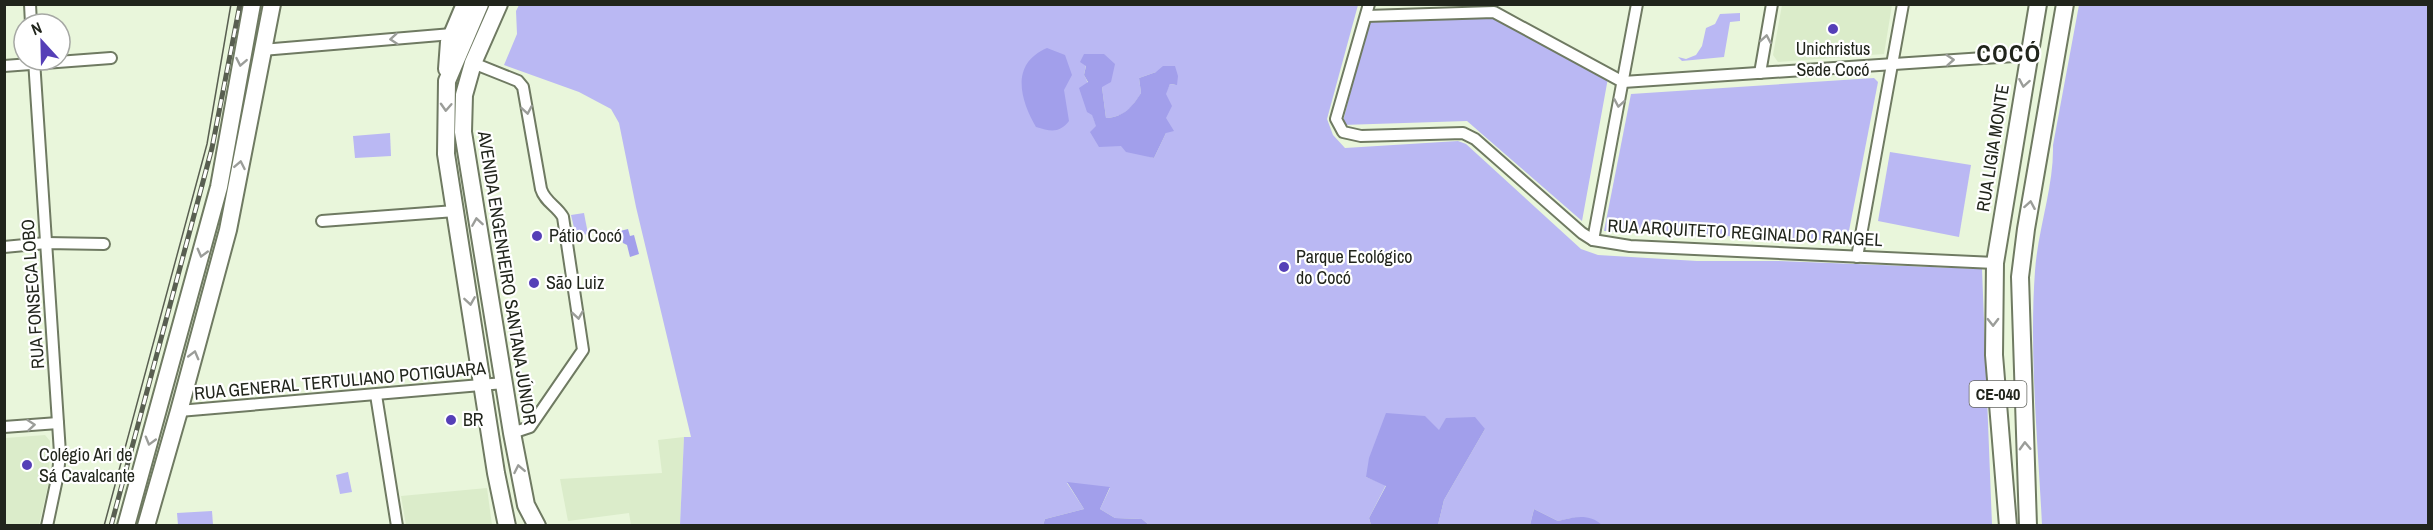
<svg xmlns="http://www.w3.org/2000/svg" width="2433" height="530" font-family="'Archivo Narrow',sans-serif">
<rect width="100%" height="100%" fill="#e9f6db"/>
<g fill="#dbecca">
<polygon points="1782,5 1892,5 1884,54 1778,62 1773,55"/>
<polygon points="45,435 50,441 49,481 39,525 5,525 5,438"/>
<polygon points="684,437 680,525 631,525 629,513 568,521 560,479 662,473 658,440"/>
<polygon points="487,488 492,525 406,525 401,496"/>
</g>
<g fill="#bab8f3" fill-rule="evenodd">
<path d="M519 5H1358L1327 119 1333 135 1345 148 1458 141 1466 144 1581 249 1598 255 1697 261H1779L1982 269 1992 525 1602 526C1589 514 1574 517 1558 521L1534 509 1530 525H1438L1444 500 1485 429 1439 430 1366 477 1386 485 1369 518 1371 525H1149L1142 519 1115 518 1100 509 1110 488 1067 483 1084 509 1045 519 1043 525H680L684 437H691L636 207 619 123 611 109 579 92 504 65 517 34 516 11ZM1086 65 1102 87 1106 118C1124 117 1132 108 1141 93L1139 78 1156 72 1176 85 1170 84 1165 94 1166 133 1154 158C1131 150 1096 140 1092 112 1090 99 1091 86 1084 75Z"/>
<path d="M2079 5H2428V525H2042C2038 442 2029 353 2035 271 2038 228 2054 187 2053 145Z"/>
<polygon points="1740,13 1740,21 1730,22 1724,57 1682,61 1678,57 1686,59 1696,55 1702,46 1706,28 1715,24 1720,14"/>
<polygon points="1493,16 1608,78 1582,221 1467,121 1342,125 1369,21"/>
<polygon points="1874,78 1878,82 1847,241 1604,231 1631,94"/>
<polygon points="390,133 391,156 355,158 353,136"/>
<polygon points="1890,152 1971,165 1959,237 1878,221"/>
<polygon points="584,213 588,234 576,236 571,215"/>
<polygon points="348,472 352,492 340,494 336,475"/>
<polygon points="212,511 213,525 178,525 177,513"/>
</g>
<g fill="#a29feb">
<path d="M1047 48 1065 55 1072 75 1064 90 1069 121C1059 134 1050 131 1036 127 1020 99 1010 64 1047 48Z"/>
<path d="M1084 54H1104L1115 64 1111 82 1102 87 1106 118C1124 117 1132 107 1141 93L1139 78 1156 72 1163 66H1175L1178 76 1177 85 1170 84 1166 94 1172 106 1166 118 1174 131 1166 133 1154 158 1126 152 1121 146 1099 147 1090 132 1096 126 1092 115 1087 112 1079 88 1088 82 1084 75 1086 66 1080 62Z"/>
<polygon points="628,229 630,236 634,235 639,254 630,257 627,245 623,243 620,231"/>
<polygon points="1386,413 1425,416 1439,430 1446,418 1475,417 1485,429 1444,500 1438,525 1371,525 1369,518 1386,486 1366,477 1369,458"/>
<polygon points="1067,482 1110,487 1100,509 1115,518 1142,519 1149,525 1043,525 1045,519 1084,509"/>
<path d="M1534 509 1558 521C1574 517 1589 513 1602 525H1530Z"/>
</g>
<g fill="none" stroke-linecap="round" stroke-linejoin="round">
<defs>
<g id="minor">
<polyline points="30,4 31,24"/>
<polyline points="1369,4 1336,119 1343,132 1361,136 1463,133 1475,139 1582,233 1593,240 1630,246 1995,263"/>
<polyline points="1366,16 1494,12 1623,82 2029,55"/>
<polyline points="262,50 452,34"/>
<polyline points="34,60 60,453 58,474 47,526"/>
<path d="M473 63 518 81 523 87 541 189C545 202 557 206 563 217L583 350 530 427 512 433"/>
<polyline points="4,66 111,58"/>
<polyline points="1760,73 1772,4"/>
<polyline points="322,221 455,211"/>
<polyline points="1593,240 1637,4"/>
<polyline points="4,247 46,243 104,244"/>
<polyline points="1857,257 1903,4"/>
<polyline points="376,395 397,526"/>
<polyline points="179,411 504,383"/>
<polyline points="4,427 58,423"/>
</g>
<g id="primary">
<polyline points="480,4 447,81 446,154 496,473 507,526"/>
<polyline points="499,4 473,63 464,95 463,132 512,433 526,505 537,526"/>
<polyline points="447,69 449,42 465,4"/>
<polyline points="2008,526 1994,355 1995,263 2038,4"/>
<polyline points="2028,526 2020,277 2026,229 2065,4"/>
</g>
<g id="trunk">
<polyline points="126,526 219,187 252,4"/>
<polyline points="146,526 179,411 228,230 272,4"/>
</g>
</defs>
<use href="#minor" stroke="#6f7a62" stroke-width="14"/>
<use href="#primary" stroke="#6f7a62" stroke-width="20"/>
<use href="#trunk" stroke="#6f7a62" stroke-width="20"/>
<use href="#minor" stroke="#fff" stroke-width="10"/>
<use href="#primary" stroke="#fff" stroke-width="16"/>
<use href="#trunk" stroke="#fff" stroke-width="16"/>
<polyline stroke="#595f51" stroke-width="1.5" points="104,526 207,144 231,4"/>
<defs>
<polyline id="rail" points="111,526 212,148 240,4"/>
</defs>
<use href="#rail" stroke="#595f51" stroke-width="5"/>
<use href="#rail" stroke="#fff" stroke-width="3" stroke-dasharray="9" stroke-linecap="butt"/>
</g>
<defs><path id="oneway-chevron" d="M-2-3.5L2.5 0L-2 3.5" fill="none" stroke-width="1.6" stroke-linecap="round" stroke-linejoin="round" transform="scale(1.5)"/></defs>
<g stroke="#9b9d99">
<use href="#oneway-chevron" transform="translate(394 39) rotate(175)"/>
<use href="#oneway-chevron" transform="translate(1766 39) rotate(-80)"/>
<use href="#oneway-chevron" transform="translate(1950 60) rotate(-4)"/>
<use href="#oneway-chevron" transform="translate(241 62) rotate(101)"/>
<use href="#oneway-chevron" transform="translate(2024 83) rotate(100)"/>
<use href="#oneway-chevron" transform="translate(1619 103) rotate(100)"/>
<use href="#oneway-chevron" transform="translate(446 107) rotate(93)"/>
<use href="#oneway-chevron" transform="translate(527 110) rotate(80)"/>
<use href="#oneway-chevron" transform="translate(240 165) rotate(-79)"/>
<use href="#oneway-chevron" transform="translate(2030 205) rotate(-80)"/>
<use href="#oneway-chevron" transform="translate(477 222) rotate(-99)"/>
<use href="#oneway-chevron" transform="translate(202 253) rotate(105)"/>
<use href="#oneway-chevron" transform="translate(470 301) rotate(81)"/>
<use href="#oneway-chevron" transform="translate(578 315) rotate(81)"/>
<use href="#oneway-chevron" transform="translate(1993 322) rotate(89)"/>
<use href="#oneway-chevron" transform="translate(194 355) rotate(-75)"/>
<use href="#oneway-chevron" transform="translate(31 425) rotate(-5)"/>
<use href="#oneway-chevron" transform="translate(150 441) rotate(106)"/>
<use href="#oneway-chevron" transform="translate(2025 446) rotate(-92)"/>
<use href="#oneway-chevron" transform="translate(519 469) rotate(-101)"/>
</g>
<g fill="#553fb7" stroke="#fff" stroke-width="2">
<circle cx="1833" cy="29" r="6"/>
<circle cx="537" cy="236" r="6"/>
<circle cx="1284" cy="267" r="6"/>
<circle cx="534" cy="283" r="6"/>
<circle cx="451" cy="420" r="6"/>
<circle cx="27" cy="465" r="6"/>
</g>
<g text-anchor="middle" stroke-width="4.5" stroke-linejoin="round" paint-order="stroke">
<rect fill="#fff" stroke="#646660" stroke-width="1.5" x="1969.5" y="381" width="57" height="26" rx="4.5"/>
<g font-size="16" font-weight="bold" fill="#21251c">
<text x="1998" y="400">CE-040</text>
</g>
<g font-size="18" fill="#21251c" stroke="#fff" text-anchor="start">
<text x="1833" y="55" text-anchor="middle">Unichristus<tspan x="1833" dy="21">Sede Cocó</tspan></text>
<text x="549" y="242">Pátio Cocó</text>
<text x="1296" y="263">Parque Ecológico<tspan x="1296" dy="21">do Cocó</tspan></text>
<text x="546" y="289">São Luiz</text>
<text x="463" y="426">BR</text>
<text x="39" y="461">Colégio Ari de<tspan x="39" dy="21">Sá Cavalcante</tspan></text>
</g>
<g font-size="18" fill="#21251c" stroke="#fff">
<text transform="translate(1993 148) rotate(-81)" y="6">RUA LIGIA MONTE</text>
<text transform="translate(1745 233) rotate(3)" y="6">RUA ARQUITETO REGINALDO RANGEL</text>
<text transform="translate(507 278) rotate(81)" y="6">AVENIDA ENGENHEIRO SANTANA JÚNIOR</text>
<text transform="translate(33 294) rotate(-94)" y="6">RUA FONSECA LOBO</text>
<text transform="translate(340 381) rotate(-5)" y="6">RUA GENERAL TERTULIANO POTIGUARA</text>
</g>
<g font-size="24" font-weight="bold" letter-spacing="1.5" fill="#21251c" stroke="#fff">
<text x="2009" y="62">COCÓ</text>
</g>
</g>
<rect width="2433" height="530" fill="none" stroke="#21251c" stroke-width="12"/>
<g transform="translate(42 42) rotate(338)"><circle r="28" fill="#ffffff" stroke="#a6a8a4" stroke-width="1.5"/>
<path d="M0-4.5L10 22L0 15L-10 22Z" fill="#553fb7"/>
<text y="-9" font-size="16" font-weight="bold" text-anchor="middle" fill="#21251c">N</text>
</g>
</svg>
